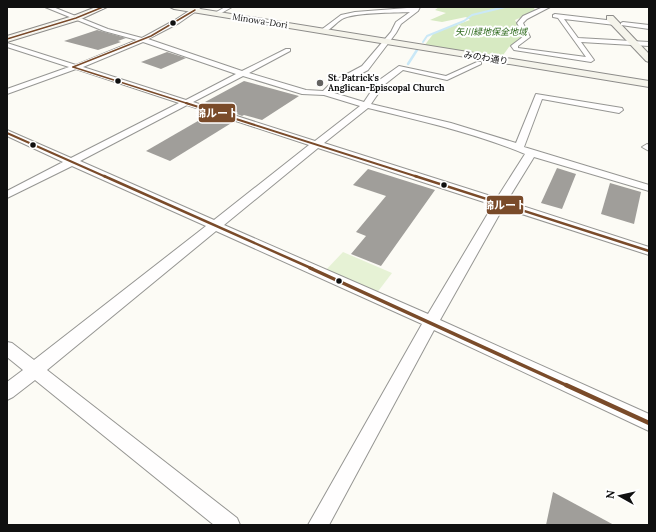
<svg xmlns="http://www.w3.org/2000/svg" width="656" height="532" font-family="Lora,'Noto Sans JP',serif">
<rect width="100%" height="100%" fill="#fcfbf5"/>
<polygon fill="#e6f2d5" points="343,252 392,273 376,294 325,271"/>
<polygon fill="#d7eac2" points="439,7 533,7 536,11 515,20 524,36 509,47 501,58 424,46 434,33 470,20 466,17 442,22 430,20 446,13 435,10"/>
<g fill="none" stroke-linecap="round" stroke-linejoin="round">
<polyline stroke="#cae8f7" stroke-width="2" points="423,42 427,36 464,21 472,15 505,7"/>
<polyline stroke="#cae8f7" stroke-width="2.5" points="408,64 417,50"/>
</g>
<g fill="#a09e9a">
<polygon points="97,30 126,38 118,41 121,42 98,50 64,41"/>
<polygon points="167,52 186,58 161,69 141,62"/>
<polygon points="244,81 299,96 262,120 244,115 242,116 205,102"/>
<polygon points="210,114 233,122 170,161 146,151"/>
<polygon points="557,168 576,174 562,209 541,203"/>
<polygon points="368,169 435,190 381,266 351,254 366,236 356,232 386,196 353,185"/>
<polygon points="610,183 641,192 634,224 601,214"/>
<polygon points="553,492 614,525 546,525"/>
</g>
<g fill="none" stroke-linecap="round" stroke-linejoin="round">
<defs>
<g id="street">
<path d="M45 7H53L108 29 142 38 175 20 195 7H202L179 23 148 39 242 71 286 49H290V51L249 73 306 90 323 91 332 82 362 66 391 32 396 22 410 12C391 13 360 12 344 18 336 21 330 33 321 32V30L341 15 355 12 420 7 418 11 401 24 396 33 368 70 338 86 331 92 364 102 378 81 399 66 446 76 477 62H481V64L447 80 403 70 384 85 371 104 451 123 516 143 536 94 622 108 623 110 619 113 542 99 524 147 649 185V191L534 157 507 201 649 247V255L503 208 440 320 649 414V431L434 330 329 525H308L422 324 216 231 47 370 237 518 240 525H214L35 380 13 397 7 400V382L23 370 7 357V342L12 343 34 360 206 226 72 166 7 198V191L63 162 7 136V130L71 158 179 103 76 69 7 94V89L69 67 7 47V43L76 65 137 40 104 31ZM143 42 236 74 186 100 83 67ZM243 76 302 94 324 95 360 106 315 141 193 102ZM187 105 309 145 214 220 80 161ZM368 108C421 121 475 133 525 154L497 198 324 143ZM318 148 493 205 428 314 224 225Z"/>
<polygon points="225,7 232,7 218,15 213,14"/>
<polygon points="543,7 550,7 527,19 523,23 530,37 518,46 518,48 586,57 558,18 553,17 553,15 555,14 615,21 618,23 615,25 564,19 578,38 649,42 649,46 581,42 594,60 591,62 514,50 511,46 512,45 524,36 517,23 523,16"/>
<polygon points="623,22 649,25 649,29 621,25 621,23"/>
<polygon points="647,144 649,145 649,151 642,147"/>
</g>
<g id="secondary">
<polygon points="96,7 107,7 79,20 7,42 7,36 73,16"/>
<polygon points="170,7 188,7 649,81 649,87 174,9"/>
<polygon points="607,16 613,16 649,54 649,62 646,61 607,20"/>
</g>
</defs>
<use href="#street" stroke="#969693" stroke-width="2"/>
<use href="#secondary" stroke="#8d8c8a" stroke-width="2"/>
<use href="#street" fill="#fffefe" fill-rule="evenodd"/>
<use href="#secondary" fill="#f5f4eb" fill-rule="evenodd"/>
<defs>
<g id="bus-1-far4">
<polyline points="7,39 76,18 103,7"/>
<polyline points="73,67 189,104"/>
<polyline points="73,67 151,36 195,10"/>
</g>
<g id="bus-1-far3">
<polyline points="186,103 418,177"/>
<polyline points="7,133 106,177"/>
</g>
<g id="bus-1-far2">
<polyline points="104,176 313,269"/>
<polyline points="415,176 649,251"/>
</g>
<polyline id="bus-1-far1" points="310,268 568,386"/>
<polyline id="bus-1" points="566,385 649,423"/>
</defs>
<use href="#bus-1-far4" stroke="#fff" stroke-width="3"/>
<use href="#bus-1-far3" stroke="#fff" stroke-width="4"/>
<use href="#bus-1-far2" stroke="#fff" stroke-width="5"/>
<use href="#bus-1-far1" stroke="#fff" stroke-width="6"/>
<use href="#bus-1" stroke="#fff" stroke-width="8"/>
<use href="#bus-1-far4" stroke="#7a4b2a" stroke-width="1.5"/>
<use href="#bus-1-far3" stroke="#7a4b2a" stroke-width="2"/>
<use href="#bus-1-far2" stroke="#7a4b2a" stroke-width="2.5"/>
<use href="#bus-1-far1" stroke="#7a4b2a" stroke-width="3.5"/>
<use href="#bus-1" stroke="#7a4b2a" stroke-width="4.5"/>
</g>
<g fill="#101010" stroke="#fff" stroke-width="1.5">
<circle cx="173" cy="23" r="3.5"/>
<circle cx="118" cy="81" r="3.5"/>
<circle cx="33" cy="145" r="3.5"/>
<circle cx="444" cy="185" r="3.5"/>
<circle cx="339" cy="281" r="3.5"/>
</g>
<circle fill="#636260" stroke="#fff" stroke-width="1.5" cx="320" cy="83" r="4"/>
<g text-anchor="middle" stroke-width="4" stroke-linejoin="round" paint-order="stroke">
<g font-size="9" fill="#101010" stroke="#fff">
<text transform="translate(260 21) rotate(9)" y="3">Minowa-Dori</text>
<text transform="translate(486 58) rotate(9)" y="3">みのわ通り</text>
</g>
<g font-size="9" font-style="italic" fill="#2e6a1d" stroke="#fff">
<text x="491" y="35">矢川緑地保全地域</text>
</g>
<g font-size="9" font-weight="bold" fill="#101010" stroke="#fff" text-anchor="start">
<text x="328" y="81">St. Patrick's<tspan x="328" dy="10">Anglican-Episcopal Church</tspan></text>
</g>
</g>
<g stroke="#fff" stroke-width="1.5">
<rect x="198" y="103" width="38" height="20" rx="4" fill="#7a4b2a"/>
<rect x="486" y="195" width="38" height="20" rx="4" fill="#7a4b2a"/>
</g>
<g font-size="11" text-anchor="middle" font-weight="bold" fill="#fff">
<text x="217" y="117">錦ルート</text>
<text x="505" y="209">錦ルート</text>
</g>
<rect width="656" height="532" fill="none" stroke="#101010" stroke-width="16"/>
<g transform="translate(620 496) rotate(278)" stroke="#ffffff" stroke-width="3" paint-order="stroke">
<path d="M0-3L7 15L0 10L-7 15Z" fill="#101010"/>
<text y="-6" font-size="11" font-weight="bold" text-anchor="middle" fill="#101010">N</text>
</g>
</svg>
